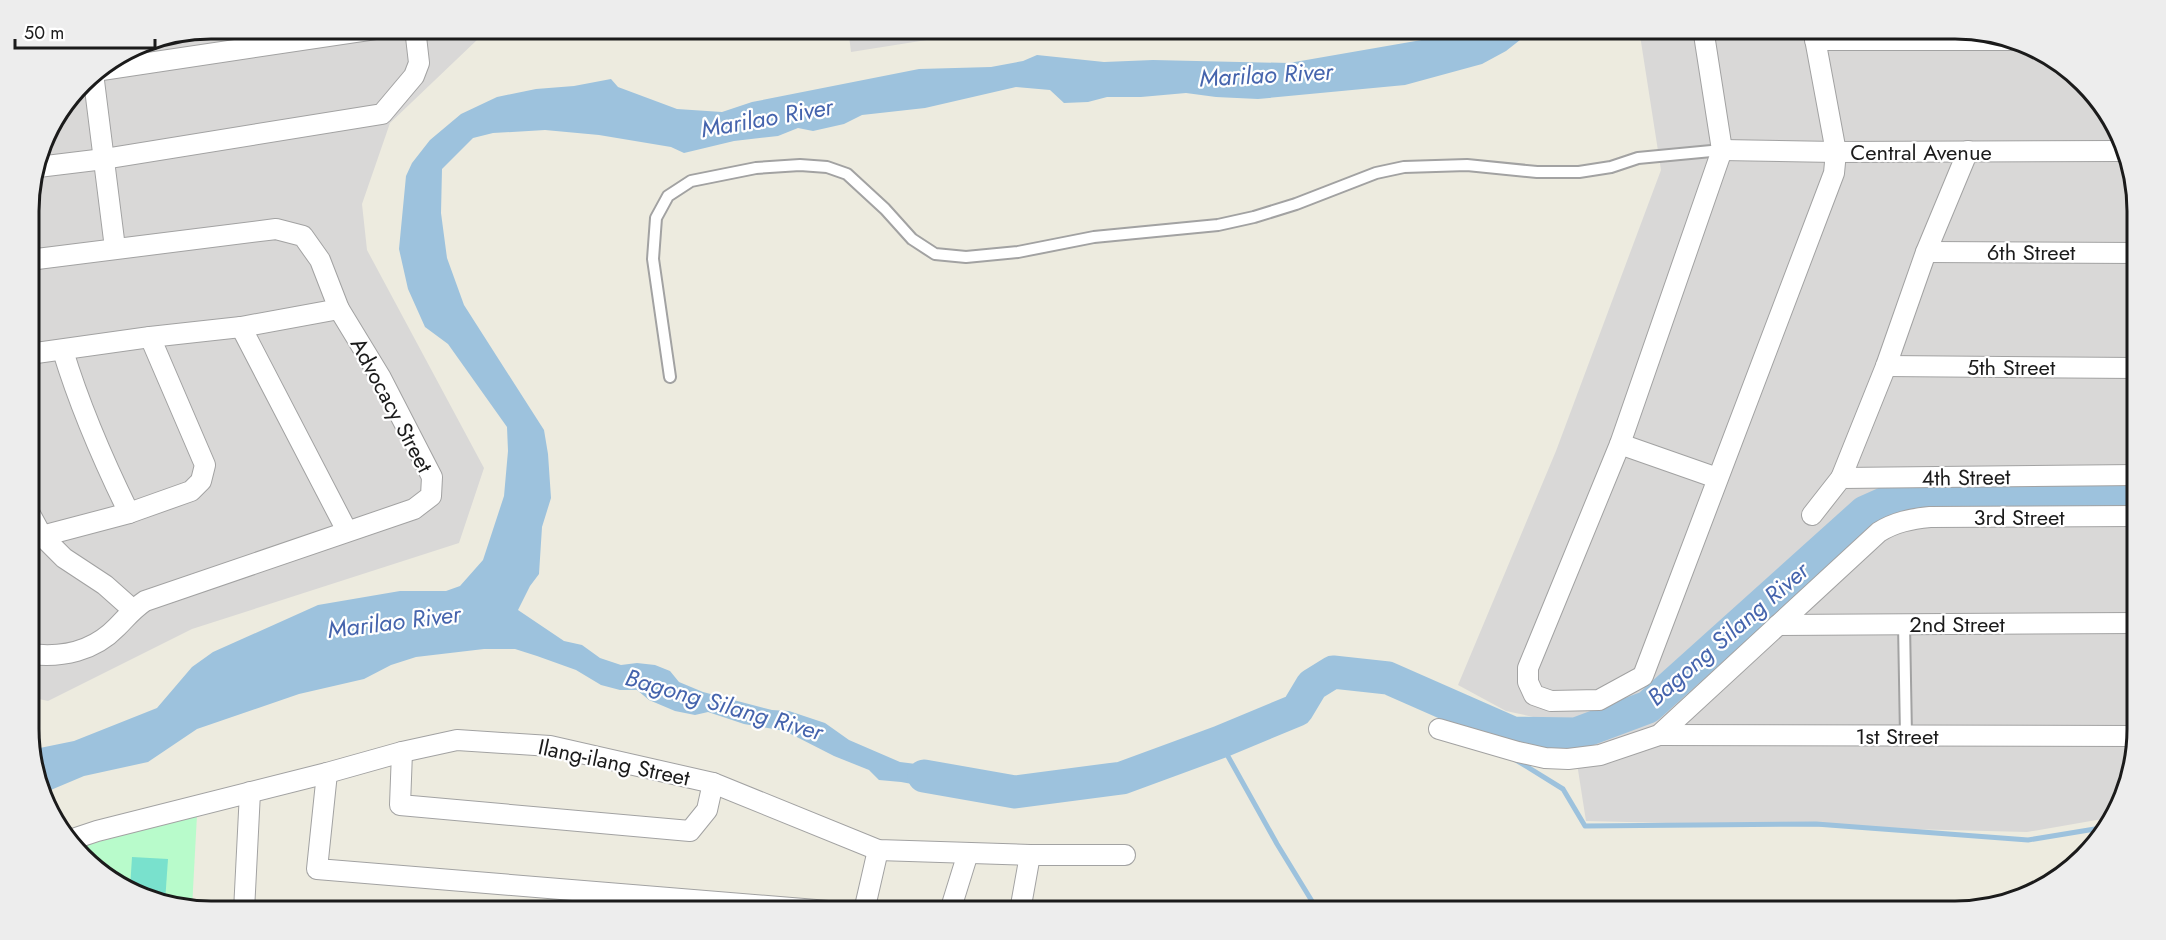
<svg xmlns="http://www.w3.org/2000/svg" width="2166" height="940" font-family="Jost,sans-serif">
<rect width="100%" height="100%" fill="#edebdf"/>
<g fill="#d9d8d7">
<polygon points="211,28 472,29 478,39 390,123 362,204 367,250 484,468 459,543 192,629 48,701 30,697 29,199 48,130 91,74 142,42"/>
<polygon points="848,28 996,28 996,29 851,52"/>
<polygon points="1639,29 1955,29 2024,42 2099,100 2136,188 2137,729 2124,798 2108,818 2027,832 1586,821 1571,725 1506,711 1458,685 1556,451 1661,170"/>
</g>
<polygon fill="#b8fbcb" points="197,815 192,908 142,898 76,848"/>
<polygon fill="#79e1cd" points="132,857 168,859 165,902 142,898 130,889"/>
<polygon fill="#9dc2dd" points="1461,29 1534,29 1506,51 1482,64 1405,85 1258,99 1216,97 1186,93 1141,97 1107,97 1088,102 1064,103 1050,90 1016,87 925,108 862,115 844,124 813,131 798,128 778,136 734,141 684,153 671,147 599,135 545,130 493,133 473,138 442,169 441,213 447,258 464,305 544,430 548,454 551,498 542,527 539,574 530,586 518,610 564,641 582,645 600,658 621,665 637,663 655,665 670,671 679,682 703,692 772,710 789,711 825,723 849,740 900,762 948,768 971,775 967,794 901,782 879,780 869,770 834,756 785,731 744,724 708,712 695,715 675,711 649,700 637,690 620,690 601,685 576,670 537,656 515,649 484,649 416,657 391,665 364,679 299,694 197,729 148,762 84,776 46,792 30,750 74,741 157,708 192,667 213,652 318,605 400,591 446,591 460,586 483,560 504,496 508,451 507,427 448,344 425,327 408,289 399,249 406,176 412,163 430,140 461,114 497,97 536,89 574,86 611,79 618,87 677,109 722,112 752,102 919,69 991,67 1023,61 1037,55 1104,62 1153,60 1289,63 1433,38"/>
<g fill="none" stroke-linecap="round" stroke-linejoin="round">
<g stroke="#9dc2dd" stroke-width="5">
<polyline points="1482,719 1492,735"/>
<polyline points="1220,742 1277,844 1318,911"/>
<polyline points="1516,760 1563,789 1585,826 1816,824 2028,840 2101,828"/>
</g>
<polyline stroke="#9dc2dd" stroke-width="33" points="924,776 1015,792 1122,778 1220,742 1297,710 1312,685 1333,672 1388,678 1513,733 1576,734 1648,707 1865,512 1892,500 2137,498"/>
<defs>
<g id="lane">
<polyline points="670,377 653,259 656,218 668,196 691,181 756,168 800,165 827,167 847,174 885,209 912,239 935,254 966,257 1018,252 1094,237 1218,225 1254,217 1296,204 1376,173 1404,167 1467,165 1537,172 1579,172 1611,167 1638,158 1722,150"/>
<polyline points="1904,624 1906,736"/>
</g>
<g id="street">
<polyline points="1703,28 1722,150 1620,444 1528,668 1528,682 1534,695 1551,701 1599,700 1643,676 1834,173 1836,152 1813,28"/>
<polyline points="1815,40 2011,40"/>
<polyline points="95,71 382,28"/>
<polyline points="93,73 115,248"/>
<polyline points="1722,150 1836,152 2121,151"/>
<polyline points="38,167 104,159 382,114 414,76 419,63 415,28"/>
<polyline points="1926,252 2136,253"/>
<path d="M29 260 276 229 303 236 320 260 339 309 381 378 432 477 431 496 414 509 145 601C133 609 127 617 117 627 94 651 62 658 30 654"/>
<polyline points="241,327 347,531"/>
<path d="M63 351C80 407 103 460 129 513"/>
<polyline points="29,354 150,337 241,327 339,309"/>
<polyline points="1886,366 2136,368"/>
<polyline points="1620,444 1717,478"/>
<polyline points="1841,478 1886,366 1926,252 1968,151"/>
<polyline points="30,514 42,536 64,558 105,585 132,609"/>
<polyline points="1812,515 1841,478 2137,475"/>
<polyline points="42,536 129,513 191,491 201,481 205,465 150,337"/>
<polyline points="1778,625 2137,623"/>
<path d="M1439 729 1518 752 1545 758 1568 759 1600 755 1659 735 1879 532C1895 522 1911 519 1930 517L2137 516"/>
<polyline points="1659,735 2136,736"/>
<polyline points="402,752 400,805 690,831 707,810 713,783"/>
<polyline points="327,773 317,869 828,911"/>
<polyline points="67,841 97,831 327,773 402,752 457,740 550,746 713,783 878,850 1030,855 1125,855"/>
<polyline points="244,911 250,792"/>
<polyline points="864,911 878,850"/>
<polyline points="950,911 968,853"/>
<polyline points="1020,911 1030,855"/>
</g>
</defs>
<use href="#lane" stroke="#a2a2a2" stroke-width="14"/>
<use href="#street" stroke="#a2a2a2" stroke-width="22"/>
<use href="#lane" stroke="#fff" stroke-width="10"/>
<use href="#street" stroke="#fff" stroke-width="20"/>
</g>
<g text-anchor="middle" stroke-width="4.5" stroke-linejoin="round" paint-order="stroke">
<g font-size="22" fill="#1b1b1b" stroke="#fff">
<text x="1921" y="160">Central Avenue</text>
<text x="2031" y="260">6th Street</text>
<text x="2011" y="375">5th Street</text>
<text transform="translate(392 405) rotate(62)" y="8">Advocacy Street</text>
<text transform="translate(1966 477) rotate(-1)" y="8">4th Street</text>
<text x="2019" y="525">3rd Street</text>
<text x="1957" y="632">2nd Street</text>
<text x="1897" y="744">1st Street</text>
<text transform="translate(614 762) rotate(12)" y="8">Ilang-ilang Street</text>
</g>
<g font-size="24" font-style="italic" fill="#4564ad" stroke="#fff">
<text transform="translate(1266 75) rotate(-3)" y="8">Marilao River</text>
<text transform="translate(767 118) rotate(-10)" y="8">Marilao River</text>
<text transform="translate(394 622) rotate(-7)" y="8">Marilao River</text>
<text transform="translate(1728 634) rotate(-41)" y="8">Bagong Silang River</text>
<text transform="translate(724 705) rotate(16)" y="8">Bagong Silang River</text>
</g>
</g>
<path d="M0 0H2166V940H0ZM211 39H1955A172 172 0 0 1 2127 211V729A172 172 0 0 1 1955 901H211A172 172 0 0 1 39 729V211A172 172 0 0 1 211 39Z" fill="#ededed" fill-rule="evenodd"/>
<path fill="none" stroke="#1b1b1b" stroke-width="3" d="M211 39H1955A172 172 0 0 1 2127 211V729A172 172 0 0 1 1955 901H211A172 172 0 0 1 39 729V211A172 172 0 0 1 211 39Z"/>
<path d="M15 39v9h140v-9" fill="none" stroke="#1b1b1b" stroke-width="3"/>
<text x="24" y="39" font-size="18" fill="#1b1b1b" stroke="#ffffff" stroke-width="4.5" paint-order="stroke">50 m</text>
</svg>
